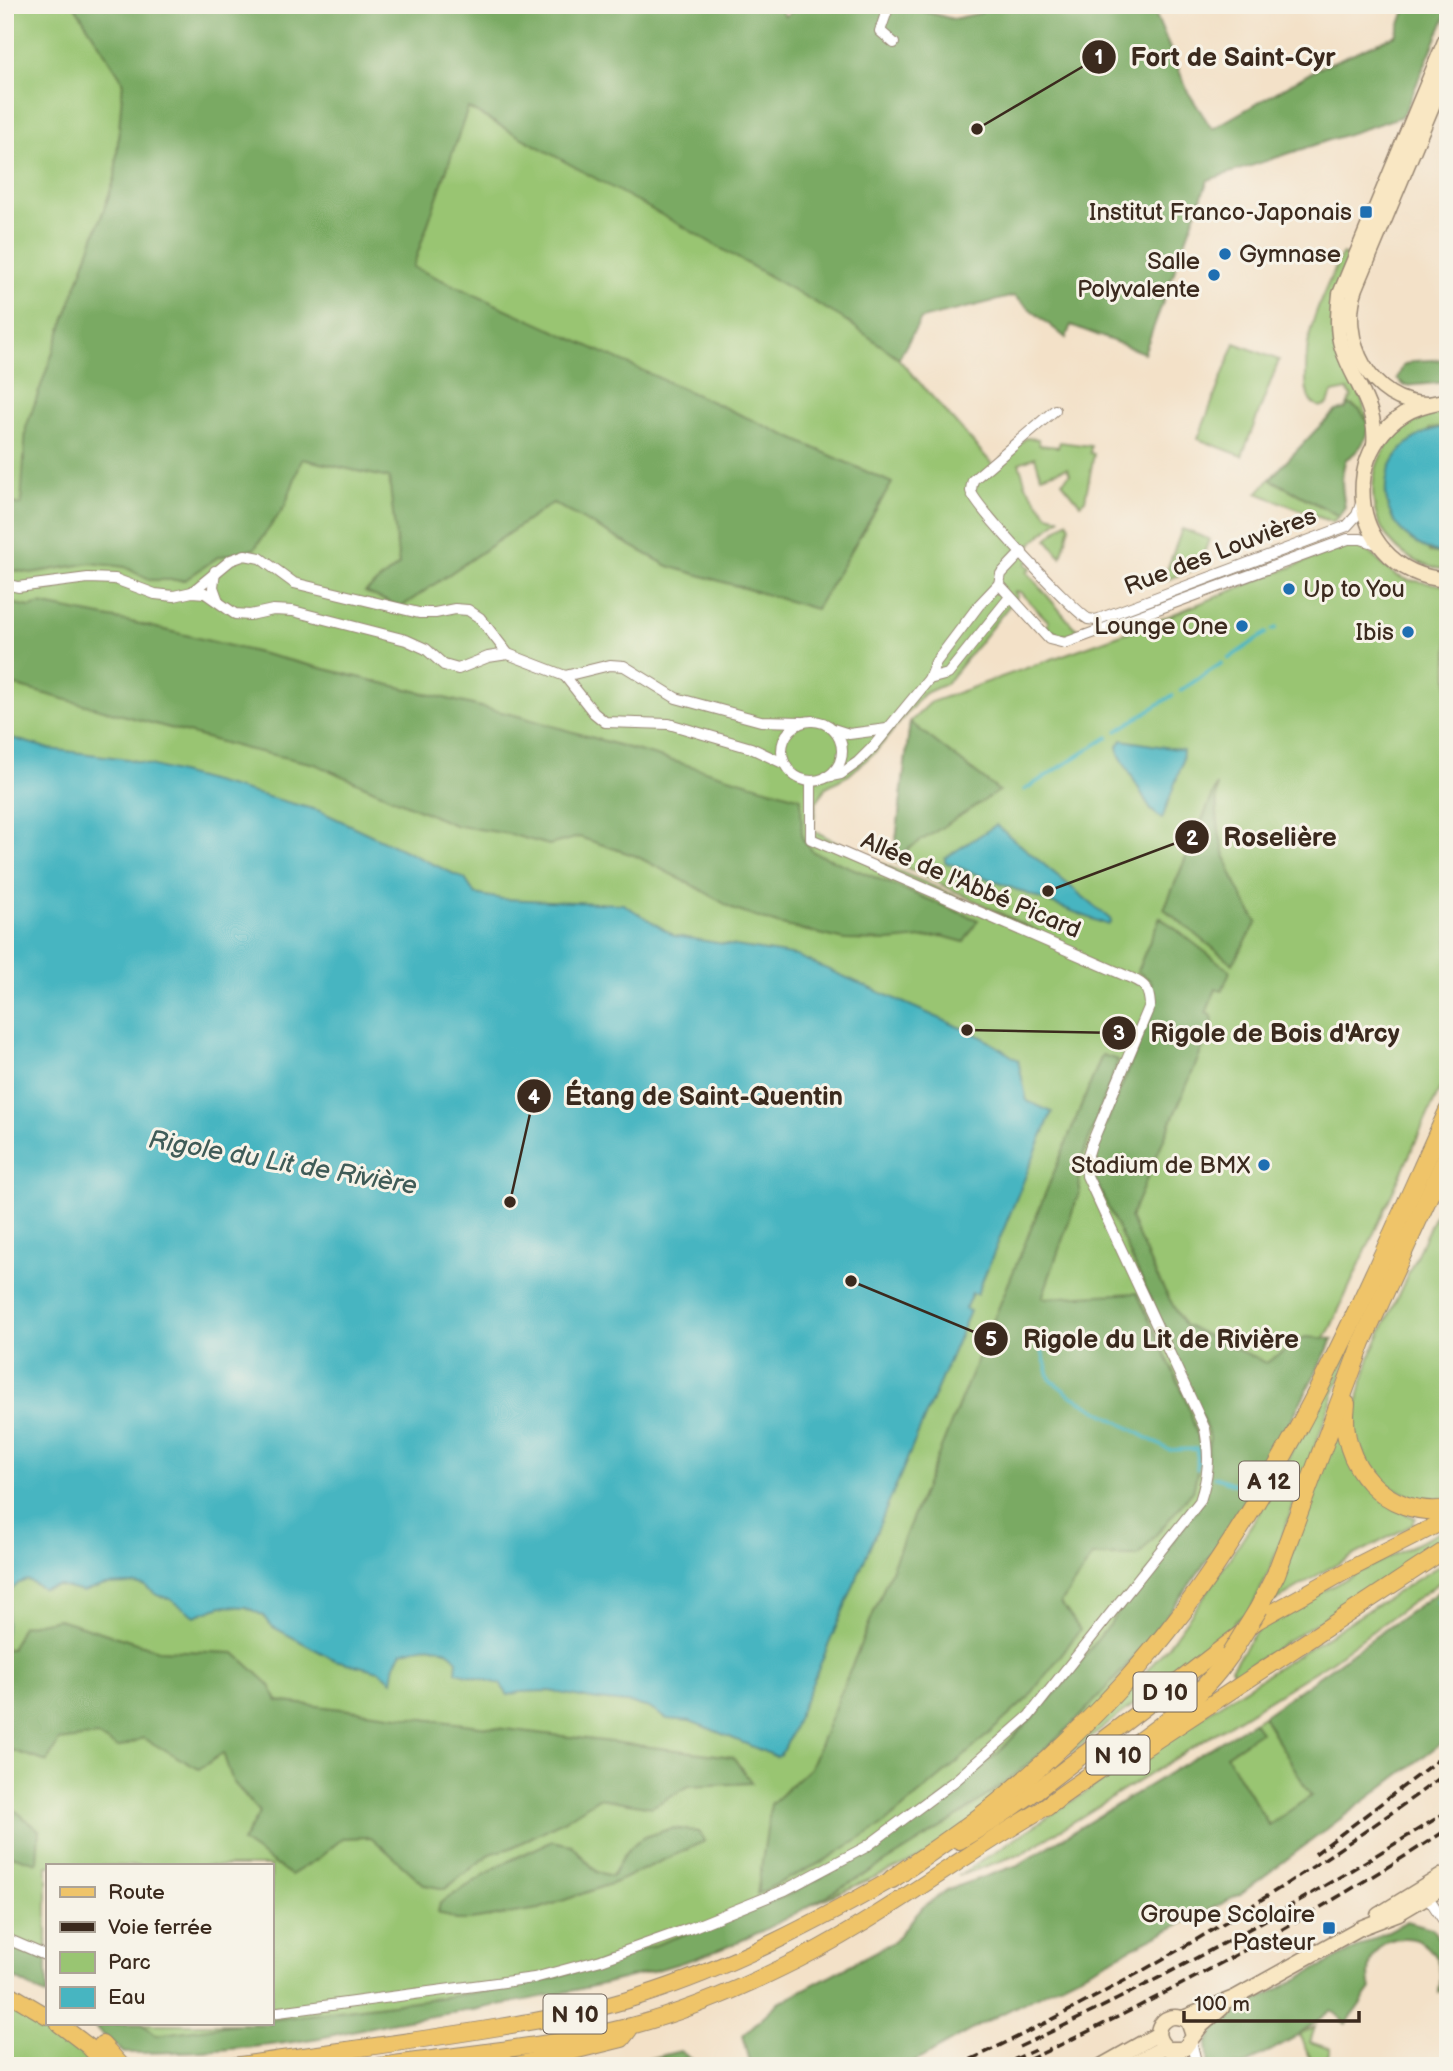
<svg xmlns="http://www.w3.org/2000/svg" width="1453" height="2071" font-family="'Balsamiq Sans',sans-serif">
<rect width="100%" height="100%" fill="#f7f3e8"/>
<filter id="ink" filterUnits="userSpaceOnUse"><feTurbulence type="fractalNoise" baseFrequency=".0143" numOctaves="2"/><feDisplacementMap in="SourceGraphic" scale="14" xChannelSelector="R" yChannelSelector="G"/><feConvolveMatrix kernelMatrix="1 2 1 2 8 2 1 2 1" color-interpolation-filters="sRGB"/></filter>
<filter id="wash" filterUnits="userSpaceOnUse"><feTurbulence type="fractalNoise" baseFrequency=".00686" numOctaves="4" result="noise"/><feDisplacementMap in="SourceGraphic" scale="28" xChannelSelector="R" yChannelSelector="G"/><feGaussianBlur stdDeviation="1.57" result="paint"/><feColorMatrix in="noise" values="0 0 0 0 0 0 0 0 0 0 0 0 0 0 0 0 0 1.4 0 .05"/><feComposite in="paint" operator="in"/></filter>
<g filter="url(#wash)">
<rect width="100%" height="100%" fill="#f3e1c8"/>
<g fill="#99c572" stroke="#6a7848" stroke-width="2">
<path d="M5 5H451L852 307 994 466 1026 438 1038 439 1039 445 1058 447 1060 442 1091 446 1090 453 1094 454 1085 500 1080 504 1062 482 1070 474 1067 468 1041 476 1035 457 1019 463 1026 485 1048 515 1060 518 1030 545 1028 549 1032 556 1026 564 1031 568 1027 572 1073 626 1082 632C1068 639 1056 636 1046 626L1049 622 1020 592H1014L1017 596 946 684 923 694 877 750 849 775 826 787 816 803 813 830 851 850 1060 942 893 861 896 859 894 858 910 722 931 702 1136 629 1339 548V546C1372 539 1377 570 1405 579 1419 583 1435 582 1448 587V1071L1330 1329 1276 1418 1183 1591 1084 1728 949 1845 694 1956 475 2010 182 2042 104 2024H271V1866H47V1989L5 1964Z"/>
<path d="M1342 254 1350 257 1333 308 1370 426 1354 406 1348 404 1352 396 1347 390 1332 393 1328 404 1320 407 1311 402C1306 394 1306 385 1306 375 1305 326 1322 297 1342 254Z"/>
<polygon points="1235,343 1279,360 1242,456 1198,439"/>
<path d="M1448 413V426L1429 429V552L1448 555V570C1348 560 1348 422 1448 413Z"/>
<polygon points="1270,479 1339,516 1332,522 1257,493"/>
<polygon points="1067,521 1070,526 1061,557 1047,539"/>
<polygon points="1182,529 1209,539 1199,568 1163,581"/>
<polygon points="1448,1187 1448,1498 1413,1498 1390,1486 1367,1464 1355,1431 1359,1394 1371,1354"/>
<polygon points="1354,1339 1270,1570 1250,1611 1235,1621 1229,1633 1210,1645 1070,1754 1067,1753 1125,1696 1168,1646 1212,1585 1257,1516 1347,1347"/>
<polygon points="1338,1426 1389,1506 1416,1518 1412,1525 1326,1570 1273,1602"/>
<polygon points="1448,1528 1448,1538 1235,1675 1231,1668 1261,1624 1353,1575"/>
<polygon points="1448,1560 1448,1576 1330,1662 1023,1853 958,1876 1209,1711"/>
<polygon points="1263,1716 1312,1796 1269,1825 1226,1755 1259,1732 1253,1722"/>
<polygon points="5,1995 47,2024 53,2024 100,2064 5,2066"/>
<polygon points="1315,2027 1310,2042 1330,2049 1325,2066 1313,2063 1299,2035"/>
</g>
<g fill="#7aaa64" stroke="#5a6a41" stroke-width="2">
<polygon points="74,5 778,5 785,16 801,5 900,5 953,19 981,13 983,5 1158,5 1155,13 1188,92 1212,129 1319,68 1396,35 1407,5 1448,5 1448,11 1405,111 1400,117 1208,180 1144,353 1071,325 1066,338 1014,296 921,319 899,358 842,318 687,229 468,108 413,267 892,483 816,609 668,566 553,503 401,607 365,592 399,565 389,478 302,459 285,506 254,549 218,557 185,580 149,580 125,567 91,563 31,573 5,569 5,501 21,505 26,428 115,178 123,81"/>
<polygon points="1448,359 1448,382 1405,386 1397,379 1403,366 1414,361"/>
<path d="M1348 404 1360 410 1370 426C1367 439 1358 453 1346 459 1340 477 1342 489 1345 507L1339 516 1270 479 1316 430 1336 411 1346 409Z"/>
<polygon points="5,602 30,607 40,604 136,623 518,716 801,798 802,838 813,852 978,920 964,942 942,936 890,941 845,940 777,924 735,910 698,888 636,856 579,837 549,845 509,834 454,825 315,764 246,749 5,683"/>
<polygon points="910,722 999,791 894,858"/>
<path d="M1217 785C1213 834 1231 882 1257 922 1249 937 1240 949 1233 964L1164 909Z"/>
<path d="M1160 917 1230 971 1222 991 1216 989 1206 1013 1212 1016 1213 1024 1130 1218 1156 1275 1184 1325 1266 1363 1305 1337 1333 1339C1301 1401 1270 1465 1232 1523 1175 1611 1100 1707 1017 1773 964 1815 907 1851 848 1884 798 1912 748 1942 693 1959 600 1989 503 2005 407 2020 377 2025 348 2032 319 2038 255 2049 189 2053 124 2053L91 2024H142L156 2035 238 2024H271V2020L482 1992 546 1980 653 1946 786 1896 835 1870 884 1840 934 1805 999 1752 1062 1686 1198 1508 1210 1437 1154 1306 1093 1175 1092 1163 1096 1150 1154 1006 1151 981 1137 971Z"/>
<polygon points="1102,1055 1118,1060 1078,1169 1080,1190 1042,1298 1137,1293 1185,1397 1202,1451 1193,1491 1138,1556 1093,1556 1061,1603 1080,1630 1028,1698 961,1759 884,1824 822,1862 757,1894 771,1804 810,1768"/>
<polygon points="1448,1585 1448,1738 1239,1895 989,2020 907,2066 751,2066 743,2035 778,2003 893,1942 923,1907 947,1890 1018,1865 1253,1722 1260,1732 1226,1755 1269,1825 1311,1796 1263,1716"/>
<polygon points="59,1619 159,1650 235,1653 270,1685 277,1701 733,1757 752,1783 689,1786 652,1807 599,1798 565,1820 511,1848 490,1854 445,1889 425,1885 371,1837 343,1838 319,1858 291,1875 242,1842 260,1812 233,1782 223,1753 199,1769 143,1738 118,1748 97,1736 59,1741 47,1762 5,1748 5,1649 11,1649 22,1626"/>
<polygon points="5,1802 39,1830 37,1863 5,1853"/>
<path d="M674 1828 699 1832 705 1841 616 1882 539 1909 471 1920H456L438 1912 440 1903 502 1864 552 1841 572 1845 597 1872 612 1876C631 1841 636 1838 674 1828Z"/>
<path d="M1407 1921 1432 1928 1448 1954V1991L1439 1992C1453 1921 1355 1920 1371 1989L1346 2024 1331 2010 1299 2035 1243 2066H1209L1207 2043 1222 2019Z"/>
<polygon points="5,1944 47,1960 47,1996 5,1973"/>
<polygon points="680,2051 701,2066 620,2066"/>
</g>
<g fill="#47b5c1" stroke="#417070" stroke-width="2">
<path d="M1448 426V555C1365 540 1365 440 1448 426Z"/>
<path d="M5 736 50 749 128 759 320 811 465 879 475 894 502 899 623 904 675 936 797 956 982 1037 1018 1060 1027 1101 1052 1112 977 1294 972 1293 965 1309 970 1311 784 1750 777 1757 708 1728 690 1721 667 1719 649 1708 635 1704 597 1700 549 1691 520 1692 508 1695 500 1684 456 1672 457 1660C443 1642 423 1645 402 1652L395 1664 392 1681 379 1671 335 1660 273 1627 262 1615 246 1607 221 1606 195 1616 170 1599 157 1595 145 1586 133 1584 105 1585 83 1592 59 1586 43 1589 27 1580 19 1583 10 1591 5 1635Z"/>
<polygon points="1122,740 1183,750 1182,764 1162,819 1151,810 1119,754 1118,746"/>
<polygon points="996,825 1110,919 1111,922 1108,925 945,862 945,858"/>
</g>
<g fill="none" stroke-linecap="round" stroke-linejoin="round">
<g stroke="#47b5c1" stroke-width="3.5">
<polyline points="1272,630 1276,628"/>
<polyline points="1228,659 1266,633"/>
<polyline points="1180,691 1222,663"/>
<polyline points="1117,731 1173,695"/>
<polyline points="1024,790 1108,737"/>
<polyline points="1037,1334 1050,1379 1070,1395 1169,1450 1198,1449 1197,1469"/>
<polyline points="1214,1477 1243,1487"/>
<polyline points="1438,1602 1448,1608"/>
</g>
</g>
</g>
<g filter="url(#ink)">
<g fill="none" stroke-linecap="round" stroke-linejoin="round">
<defs>
<g id="street">
<polyline points="889,5 880,31 894,43"/>
<path d="M1055 410 973 480C972 484 971 488 971 491 973 505 1073 610 1088 619L1096 620 1347 526 1357 515 1362 501"/>
<polyline points="215,571 213,587 218,601"/>
<polyline points="5,584 18,587 88,578 115,579 155,594 174,596 192,592 205,593 235,614 250,615 273,610 293,611 406,640 426,649 444,665 458,669 488,657 508,654"/>
<polyline points="999,584 1049,639 1065,643 1348,539 1361,539 1380,545"/>
<polyline points="192,592 231,560 245,555 260,558 294,583 419,613 435,613 455,609 468,610 480,618 508,654 565,676 610,665 624,666 676,698 761,721 802,722"/>
<polyline points="565,676 594,713 605,722 669,724 751,748 785,764"/>
<polyline points="929,679 948,674 1010,597"/>
<circle cx="812" cy="751" r="30"/>
<polyline points="833,729 849,734 887,729"/>
<polyline points="826,777 841,774 858,762 873,747 929,679 936,662 979,605 999,584 1001,574 1022,552"/>
<polyline points="1424,1891 1448,1927"/>
<polyline points="5,1938 47,1956"/>
<path d="M271 2013 534 1978 601 1960 691 1928 785 1890 866 1847 956 1780 1029 1716 1200 1501C1209 1473 1210 1457 1205 1429L1087 1176 1086 1161 1091 1145 1150 1005C1149 989 1145 984 1131 978L811 839V781"/>
<polyline points="1191,2041 1197,2066"/>
<polyline points="1172,2051 1186,2066"/>
</g>
<g id="secondary">
<path d="M1448 401C1334 410 1334 572 1448 580"/>
<path d="M1429 404C1370 405 1338 338 1356 288L1448 68"/>
<path d="M1374 445C1378 407 1353 382 1342 348 1336 331 1338 312 1340 294L1448 34"/>
<polyline points="1378,1915 1448,1872"/>
<polyline points="1183,2018 1234,1998 1360,1928 1399,1913 1448,1884"/>
<path d="M1193 2036 1188 2021C1165 2007 1146 2033 1168 2049H1184L1201 2026 1222 2008"/>
<polyline points="1101,2066 1158,2034"/>
<polyline points="1129,2066 1164,2047"/>
</g>
<g id="primary">
<polyline points="1128,1759 1448,1548"/>
<polyline points="959,1841 996,1819 1031,1795 1257,1621 1350,1569 1448,1519"/>
<polyline points="5,1991 47,2016"/>
<polyline points="59,2024 88,2046 107,2066"/>
<polyline points="102,2044 122,2066"/>
<path d="M233 2066C322 2053 411 2042 500 2027 547 2019 594 2011 640 1996 732 1967 819 1921 903 1873"/>
<path d="M380 2066C464 2054 549 2047 631 2026 681 2013 732 1992 779 1969 876 1923 961 1855 1055 1802"/>
<polyline points="513,2066 622,2039 629,2030"/>
</g>
<g id="highway">
<path d="M1346 1404C1337 1464 1386 1519 1448 1509"/>
<polyline points="1259,1608 1276,1574 1362,1342 1448,1154"/>
<path d="M1046 1807C1109 1759 1184 1722 1230 1655"/>
<path d="M892 1879C930 1852 971 1826 1007 1795 1052 1757 1102 1709 1140 1665 1279 1503 1360 1304 1448 1111"/>
</g>
</defs>
<use href="#street" stroke="#978673" stroke-width="12"/>
<use href="#secondary" stroke="#978673" stroke-width="17"/>
<use href="#primary" stroke="#978673" stroke-width="18"/>
<use href="#highway" stroke="#978673" stroke-width="20"/>
<use href="#street" stroke="#fff" stroke-width="10"/>
<use href="#secondary" stroke="#f9e7c3" stroke-width="14"/>
<use href="#primary" stroke="#efc469" stroke-width="16"/>
<use href="#highway" stroke="#efc469" stroke-width="18"/>
<g stroke="#3b2a1e" stroke-width="3.5" stroke-dasharray="10 5" stroke-linecap="butt">
<polyline points="1315,1854 1448,1752"/>
<path d="M1019 2047C1167 1978 1309 1898 1448 1811"/>
<path d="M1028 2060C1173 1993 1314 1915 1448 1829"/>
<path d="M957 2066C1131 1985 1294 1886 1448 1772"/>
<polyline points="1000,2066 1035,2050"/>
</g>
<defs>
<polyline id="highway-bridge" points="1230,1655 1259,1608"/>
</defs>
<use href="#highway-bridge" stroke="#978673" stroke-width="20" stroke-linecap="butt"/>
<use href="#highway-bridge" stroke="#efc469" stroke-width="18"/>
</g>
</g>
<g fill="#1f6fb2" stroke="#f7f3e8" stroke-width="2.5">
<rect x="1359" y="205" width="14" height="14" rx="3.5"/>
<circle cx="1225" cy="254" r="7"/>
<circle cx="1214" cy="275" r="7"/>
<circle cx="1289" cy="589" r="7"/>
<circle cx="1242" cy="626" r="7"/>
<circle cx="1408" cy="632" r="7"/>
<circle cx="1264" cy="1165" r="7"/>
<rect x="1322" y="1921" width="14" height="14" rx="3.5"/>
</g>
<g text-anchor="middle" stroke-width="6" stroke-linejoin="round" paint-order="stroke">
<g fill="#f7f3e8" stroke="#73665b" stroke-width="2">
<rect x="1239" y="1461.5" width="60" height="39" rx="5"/>
<rect x="1133.5" y="1672.5" width="63" height="39" rx="5"/>
<rect x="1086.5" y="1735.5" width="63" height="39" rx="5"/>
<rect x="543.5" y="1994.5" width="63" height="39" rx="5"/>
</g>
<g font-size="23" font-weight="bold" fill="#3b2a1e">
<text x="1269" y="1489">A 12</text>
<text x="1165" y="1700">D 10</text>
<text x="1118" y="1763">N 10</text>
<text x="575" y="2022">N 10</text>
</g>
<g font-size="24" fill="#3b2a1e" stroke="#f7f3e8" text-anchor="end">
<text x="1352" y="220">Institut Franco-Japonais</text>
<text x="1239" y="262" text-anchor="start">Gymnase</text>
<text x="1200" y="269">Salle<tspan x="1200" dy="28">Polyvalente</tspan></text>
<text x="1303" y="597" text-anchor="start">Up to You</text>
<text x="1228" y="634">Lounge One</text>
<text x="1394" y="640">Ibis</text>
<text x="1250" y="1173">Stadium de BMX</text>
<text x="1315" y="1922">Groupe Scolaire<tspan x="1315" dy="28">Pasteur</tspan></text>
</g>
<g font-size="24" fill="#3b2a1e" stroke="#f7f3e8">
<text transform="translate(1220 551) rotate(-21)" y="8">Rue des Louvières</text>
<text transform="translate(971 885) rotate(23)" y="8">Allée de l'Abbé Picard</text>
</g>
<g font-size="26" font-style="italic" fill="#3f5b57" stroke="#f7f3e8">
<text transform="translate(283 1162) rotate(10)" y="9">Rigole du Lit de Rivière</text>
</g>
</g>
<path fill="none" stroke="#3b2a1e" stroke-width="2.5" d="M977 129L1099 57M1048 891L1192 837M967 1030L1119 1033M510 1202L534 1096M851 1281L991 1339"/>
<g fill="#3b2a1e" stroke="#f7f3e8" stroke-width="2.5">
<circle cx="977" cy="129" r="7"/>
<circle cx="1048" cy="891" r="7"/>
<circle cx="967" cy="1030" r="7"/>
<circle cx="510" cy="1202" r="7"/>
<circle cx="851" cy="1281" r="7"/>
<circle cx="1099" cy="57" r="18"/>
<circle cx="1192" cy="837" r="18"/>
<circle cx="1119" cy="1033" r="18"/>
<circle cx="534" cy="1096" r="18"/>
<circle cx="991" cy="1339" r="18"/>
</g>
<g font-size="21" text-anchor="middle" font-weight="bold" fill="#fff">
<text x="1099" y="64">1</text>
<text x="1192" y="845">2</text>
<text x="1119" y="1040">3</text>
<text x="534" y="1104">4</text>
<text x="991" y="1346">5</text>
</g>
<g font-size="26" text-anchor="middle" font-weight="bold" fill="#3b2a1e" stroke="#f7f3e8" stroke-width="6" stroke-linejoin="round" paint-order="stroke">
<text x="1233" y="66">Fort de Saint-Cyr</text>
<text x="1280" y="846">Roselière</text>
<text x="1275" y="1042">Rigole de Bois d'Arcy</text>
<text x="704" y="1105">Étang de Saint-Quentin</text>
<text x="1161" y="1348">Rigole du Lit de Rivière</text>
</g>
<rect width="1453" height="2071" fill="none" stroke="#f7f3e8" stroke-width="28"/>
<rect x="46" y="1864" width="228" height="161" fill="#f7f3e8" stroke="#aca397" stroke-width="2"/>
<rect x="60" y="1887" width="35" height="10" fill="#efc469" stroke="#aca397" stroke-width="2"/>
<text x="108" y="1899" font-size="21" fill="#3b2a1e">Route</text>
<rect x="60" y="1922" width="35" height="10" fill="#3b2a1e" stroke="#aca397" stroke-width="2"/>
<text x="108" y="1934" font-size="21" fill="#3b2a1e">Voie ferrée</text>
<rect x="60" y="1952" width="35" height="21" fill="#99c572" stroke="#aca397" stroke-width="2"/>
<text x="108" y="1969" font-size="21" fill="#3b2a1e">Parc</text>
<rect x="60" y="1987" width="35" height="21" fill="#47b5c1" stroke="#aca397" stroke-width="2"/>
<text x="108" y="2004" font-size="21" fill="#3b2a1e">Eau</text>
<path d="M1184 2011v10h175v-10" fill="none" stroke="#3b2a1e" stroke-width="3.5"/>
<text x="1194" y="2011" font-size="21" fill="#3b2a1e" stroke="#f7f3e8" stroke-width="5" paint-order="stroke">100 m</text>
</svg>
